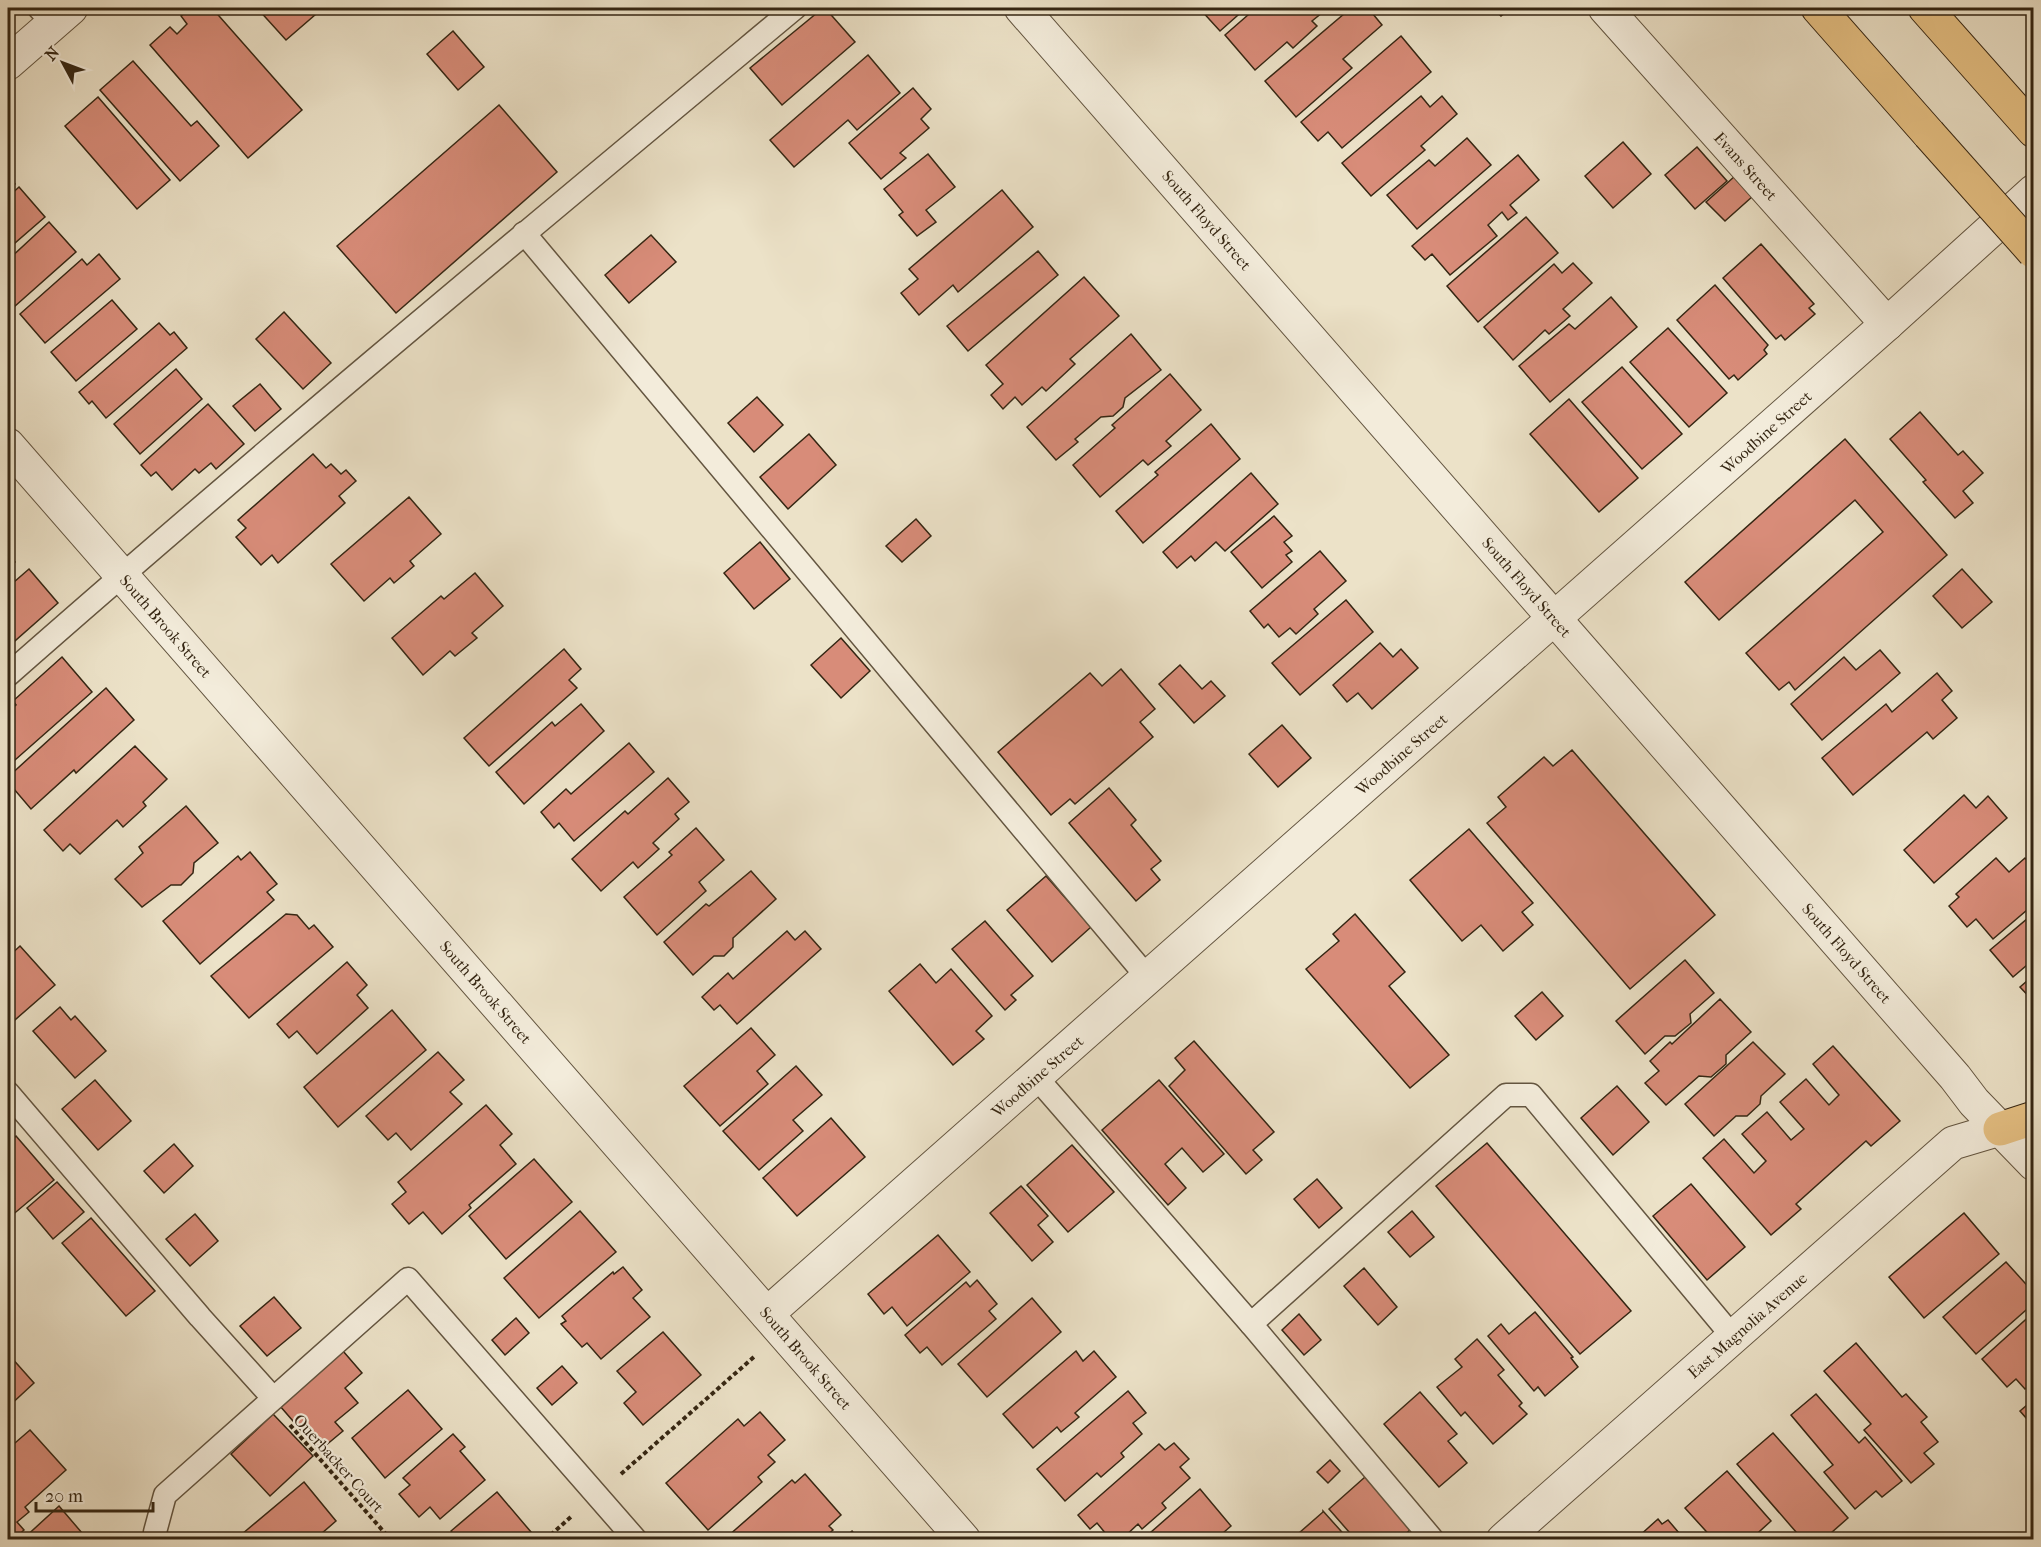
<svg xmlns="http://www.w3.org/2000/svg" width="2041" height="1547" font-family="'IM FELL French Canon',serif">
<rect width="100%" height="100%" fill="#ece2c8"/>
<filter id="stains"><feTurbulence type="fractalNoise" baseFrequency=".00333" numOctaves="4"/><feColorMatrix values="0 0 0 0 .2 0 0 0 0 .09 0 0 0 0 .02 0 0 0 .5 -.17"/></filter>
<radialGradient id="worn" r=".72"><stop offset=".6" stop-color="#630" stop-opacity="0"/><stop offset="1" stop-color="#630" stop-opacity=".3"/></radialGradient>
<g fill="#d88c79" stroke="#352613" stroke-width="1.5">
<polygon points="191,8 212,8 302,110 248,158 150,45 170,27 177,34 187,24 181,16"/>
<polygon points="257,8 323,8 286,40"/>
<polygon points="823,8 825,8 855,42 782,105 750,68"/>
<polygon points="1199,8 1246,8 1220,31"/>
<polygon points="1256,8 1328,8 1312,21 1317,26 1293,48 1287,42 1255,70 1225,35"/>
<polygon points="1351,8 1368,8 1382,25 1343,59 1352,68 1296,117 1265,81"/>
<polygon points="1493,8 1511,8 1501,16"/>
<polygon points="453,31 484,67 458,90 427,54"/>
<polygon points="1401,36 1431,72 1342,148 1328,132 1318,141 1301,122"/>
<polygon points="868,55 900,93 857,130 848,120 794,167 770,140"/>
<polygon points="133,61 191,126 197,121 219,146 180,181 100,90"/>
<polygon points="913,88 931,109 921,119 929,128 900,153 906,158 881,179 849,143"/>
<polygon points="1421,96 1430,107 1442,96 1457,114 1421,146 1425,150 1371,196 1342,163"/>
<polygon points="98,97 170,180 137,209 65,126"/>
<polygon points="499,105 557,172 396,313 337,246"/>
<polygon points="1467,138 1491,165 1417,229 1387,195 1429,160 1435,166"/>
<polygon points="1623,142 1651,174 1613,208 1585,176"/>
<polygon points="1697,147 1727,181 1695,209 1665,175"/>
<polygon points="928,154 955,187 926,210 936,222 917,236 899,215 903,212 884,189"/>
<polygon points="1518,155 1539,180 1510,205 1517,213 1508,220 1502,212 1488,225 1497,236 1450,275 1432,254 1425,260 1412,246"/>
<polygon points="8,176 15,184 8,190"/>
<polygon points="1735,176 1753,196 1725,221 1706,202"/>
<polygon points="19,187 45,217 8,249 8,197"/>
<polygon points="1002,190 1033,227 958,292 953,285 919,315 901,293 918,279 909,269"/>
<polygon points="1526,217 1558,253 1478,322 1447,286"/>
<polygon points="49,222 76,252 14,307 8,300 8,260"/>
<polygon points="651,235 676,262 629,303 605,275"/>
<polygon points="1761,244 1814,304 1809,308 1815,314 1785,340 1781,335 1776,339 1723,278"/>
<polygon points="1038,251 1058,275 968,351 947,326"/>
<polygon points="99,254 120,279 45,343 20,314 82,259 87,265"/>
<polygon points="1573,263 1592,283 1563,309 1570,316 1549,334 1545,330 1513,360 1484,327 1554,264 1562,273"/>
<polygon points="1084,277 1119,316 1070,359 1075,364 1046,391 1042,387 1022,405 1015,397 1003,409 991,395 1003,384 986,365"/>
<polygon points="1715,285 1768,345 1764,350 1767,354 1738,380 1734,375 1729,379 1677,320"/>
<polygon points="1611,297 1637,327 1550,402 1519,366 1569,324 1575,329"/>
<polygon points="112,300 137,329 76,381 51,352"/>
<polygon points="284,312 331,363 303,389 256,339"/>
<polygon points="159,323 170,335 174,332 187,348 106,418 92,401 89,404 79,392"/>
<polygon points="1668,328 1727,393 1689,427 1630,362"/>
<polygon points="1131,334 1161,370 1125,398 1123,407 1113,416 1101,417 1075,439 1078,442 1056,460 1027,427"/>
<polygon points="1622,367 1682,434 1642,469 1582,402"/>
<polygon points="176,369 202,399 140,454 114,424"/>
<polygon points="1170,374 1201,410 1166,441 1171,446 1148,465 1143,460 1100,497 1073,465 1115,428 1112,425"/>
<polygon points="260,384 281,409 255,431 233,406"/>
<polygon points="757,397 783,425 754,452 728,423"/>
<polygon points="1569,399 1638,478 1599,512 1530,434"/>
<polygon points="208,404 244,444 216,469 211,463 199,473 195,469 172,490 156,472 151,476 141,465"/>
<polygon points="1920,412 1958,455 1963,451 1983,473 1963,491 1973,503 1955,518 1923,482 1926,480 1890,439"/>
<polygon points="1211,424 1240,459 1143,543 1116,511 1158,475 1155,472"/>
<polygon points="809,434 836,465 788,509 760,477"/>
<polygon points="1845,439 1947,555 1795,690 1789,682 1779,690 1746,653 1883,532 1855,500 1719,620 1685,582"/>
<polygon points="313,454 326,468 331,464 341,474 346,470 356,481 339,496 345,503 278,563 272,555 261,565 236,537 246,528 238,520"/>
<polygon points="1251,473 1278,504 1225,551 1216,542 1195,561 1191,556 1177,568 1163,552"/>
<polygon points="409,497 441,534 410,561 414,566 394,583 390,578 364,601 331,564"/>
<polygon points="1274,516 1292,536 1284,542 1292,551 1286,555 1292,562 1262,588 1231,552"/>
<polygon points="916,519 931,536 902,562 886,546"/>
<polygon points="760,542 790,579 754,609 724,573"/>
<polygon points="1320,551 1346,581 1314,609 1318,614 1296,634 1290,628 1279,637 1268,624 1264,628 1250,611"/>
<polygon points="8,554 15,562 8,569"/>
<polygon points="29,569 58,603 8,647 8,578 9,577 14,582"/>
<polygon points="1962,569 1992,602 1962,628 1933,596"/>
<polygon points="475,573 503,606 472,633 477,638 455,656 450,651 423,675 392,638 441,596 444,599"/>
<polygon points="1346,600 1373,632 1300,695 1272,663"/>
<polygon points="841,638 870,671 841,698 811,665"/>
<polygon points="1380,643 1393,657 1401,649 1418,668 1372,709 1358,693 1347,702 1333,685"/>
<polygon points="564,649 581,669 569,680 577,688 489,766 464,738"/>
<polygon points="1880,650 1900,673 1822,740 1791,704 1844,657 1856,670"/>
<polygon points="62,657 92,692 15,760 8,752 8,712 16,705 13,701"/>
<polygon points="1180,665 1202,689 1211,681 1225,696 1194,723 1159,684"/>
<polygon points="1121,669 1155,709 1140,722 1153,737 1075,804 1070,799 1051,815 998,752 1090,673 1102,686"/>
<polygon points="1937,673 1952,691 1942,700 1957,718 1933,739 1927,732 1853,795 1822,758 1886,704 1892,712"/>
<polygon points="106,688 134,720 76,773 74,770 31,809 8,782 8,777"/>
<polygon points="581,704 604,731 524,804 496,772 552,722 555,726"/>
<polygon points="1282,725 1311,758 1278,787 1249,754"/>
<polygon points="629,743 654,772 574,841 559,823 554,828 541,812 566,789 571,794"/>
<polygon points="135,746 167,779 143,802 146,806 123,827 117,820 80,854 70,844 63,851 44,830"/>
<polygon points="1572,750 1715,915 1630,989 1487,823 1506,807 1498,797 1544,757 1553,766"/>
<polygon points="668,778 689,802 675,814 679,819 653,843 659,849 638,868 633,862 601,891 572,859 625,811 628,814"/>
<polygon points="1109,788 1136,820 1131,825 1161,861 1151,869 1160,880 1136,901 1069,823"/>
<polygon points="1964,795 1976,808 1988,796 2007,818 1934,883 1904,850"/>
<polygon points="186,806 218,843 194,863 193,873 181,885 171,885 142,907 115,879 143,853 139,847"/>
<polygon points="696,828 724,860 699,882 706,891 657,935 624,897 672,855 669,852"/>
<polygon points="1469,829 1533,903 1522,912 1533,925 1503,951 1481,925 1462,941 1410,880"/>
<polygon points="250,852 277,884 267,892 274,900 200,964 163,921 238,856 241,860"/>
<polygon points="1996,858 2009,872 2025,858 2034,868 2034,889 2029,893 2034,898 2034,904 1993,939 1976,919 1967,927 1949,906 1959,897 1956,894"/>
<polygon points="751,871 776,899 733,938 733,947 724,956 714,956 693,975 664,942 706,904 709,906"/>
<polygon points="1046,876 1091,927 1052,962 1007,910"/>
<polygon points="2034,913 2034,959 2013,977 1990,950"/>
<polygon points="286,914 297,915 309,929 314,925 333,947 249,1018 211,976"/>
<polygon points="1355,914 1405,972 1389,986 1449,1055 1410,1088 1306,969 1339,941 1333,934"/>
<polygon points="985,921 1033,976 1011,995 1016,1000 1005,1010 952,949"/>
<polygon points="787,931 795,940 805,931 821,949 737,1024 720,1005 714,1010 702,997 728,973 733,979"/>
<polygon points="20,946 55,985 8,1026 8,957"/>
<polygon points="1685,960 1714,993 1690,1014 1691,1023 1675,1036 1665,1036 1645,1054 1616,1021"/>
<polygon points="347,962 367,985 357,995 368,1008 317,1054 297,1031 289,1038 277,1024"/>
<polygon points="920,964 936,983 951,969 992,1016 976,1031 984,1039 953,1065 889,991"/>
<polygon points="2034,975 2034,1002 2020,987"/>
<polygon points="1542,992 1563,1016 1536,1040 1515,1016"/>
<polygon points="1720,999 1751,1032 1726,1055 1726,1064 1711,1077 1699,1076 1666,1105 1645,1083 1659,1071 1650,1061 1670,1042 1672,1044"/>
<polygon points="60,1007 71,1020 75,1016 106,1051 75,1078 33,1031"/>
<polygon points="392,1010 426,1050 338,1127 304,1087"/>
<polygon points="751,1028 775,1055 757,1071 768,1084 720,1126 684,1086"/>
<polygon points="1194,1041 1274,1132 1253,1150 1262,1160 1246,1174 1169,1086 1185,1070 1175,1058"/>
<polygon points="1753,1042 1785,1074 1761,1096 1760,1104 1747,1116 1736,1116 1714,1136 1685,1104"/>
<polygon points="1833,1046 1900,1121 1871,1146 1866,1141 1796,1204 1801,1209 1771,1235 1703,1158 1724,1139 1754,1173 1766,1161 1742,1134 1767,1112 1791,1140 1804,1129 1780,1102 1806,1079 1829,1105 1839,1095 1813,1064"/>
<polygon points="438,1052 464,1080 450,1092 462,1104 411,1150 396,1133 388,1140 366,1116"/>
<polygon points="796,1066 822,1095 793,1120 803,1131 759,1170 723,1131"/>
<polygon points="95,1080 131,1121 98,1150 62,1109"/>
<polygon points="1159,1080 1224,1154 1203,1172 1182,1148 1165,1164 1186,1188 1168,1205 1102,1130"/>
<polygon points="1617,1086 1649,1122 1613,1155 1581,1118"/>
<polygon points="486,1105 512,1134 500,1145 516,1164 469,1205 471,1208 442,1234 423,1212 409,1224 392,1204 406,1192 398,1182"/>
<polygon points="831,1118 865,1157 797,1216 763,1178"/>
<polygon points="16,1136 54,1180 10,1217 8,1214 8,1143"/>
<polygon points="1487,1143 1631,1311 1580,1354 1436,1186"/>
<polygon points="174,1144 193,1166 164,1193 144,1171"/>
<polygon points="1072,1145 1114,1192 1068,1232 1027,1185"/>
<polygon points="534,1159 572,1202 506,1259 469,1216"/>
<polygon points="1317,1179 1342,1208 1319,1228 1294,1199"/>
<polygon points="57,1182 84,1212 53,1239 27,1208"/>
<polygon points="1691,1184 1745,1247 1707,1280 1653,1216"/>
<polygon points="1021,1186 1048,1216 1038,1225 1053,1242 1032,1261 990,1213"/>
<polygon points="580,1211 616,1252 539,1318 504,1278"/>
<polygon points="1412,1211 1434,1237 1410,1257 1388,1232"/>
<polygon points="1964,1213 1999,1254 1924,1318 1889,1277"/>
<polygon points="195,1214 218,1241 190,1266 166,1239"/>
<polygon points="91,1218 155,1291 126,1316 62,1243"/>
<polygon points="938,1235 970,1272 907,1326 892,1307 884,1314 868,1294"/>
<polygon points="2006,1262 2034,1293 2034,1303 1976,1354 1943,1317"/>
<polygon points="623,1267 642,1290 633,1298 650,1317 601,1359 587,1343 582,1347 561,1324 566,1321 562,1316 613,1272 614,1274"/>
<polygon points="1364,1268 1397,1307 1378,1325 1344,1286"/>
<polygon points="977,1280 997,1304 989,1311 996,1319 942,1365 927,1347 920,1353 905,1335 966,1282 970,1287"/>
<polygon points="274,1297 301,1328 267,1356 240,1326"/>
<polygon points="1032,1298 1061,1332 987,1397 958,1364"/>
<polygon points="1535,1312 1573,1357 1571,1358 1578,1367 1545,1396 1538,1387 1534,1391 1488,1336 1501,1324 1509,1334"/>
<polygon points="2034,1312 2034,1382 2025,1389 2016,1379 2007,1387 1982,1359"/>
<polygon points="1299,1314 1321,1340 1304,1355 1282,1330"/>
<polygon points="516,1318 529,1333 505,1355 492,1340"/>
<polygon points="663,1332 701,1375 643,1425 624,1403 636,1392 617,1371"/>
<polygon points="1477,1339 1504,1370 1498,1375 1522,1403 1519,1406 1527,1414 1493,1444 1465,1412 1461,1416 1437,1387 1462,1367 1455,1359"/>
<polygon points="1856,1343 1902,1397 1906,1394 1927,1417 1921,1422 1938,1442 1924,1453 1934,1464 1911,1483 1864,1430 1871,1424 1824,1371"/>
<polygon points="343,1351 362,1373 345,1388 358,1403 335,1422 343,1431 319,1451 280,1406"/>
<polygon points="1076,1351 1083,1361 1094,1351 1116,1377 1075,1413 1079,1417 1061,1432 1057,1427 1033,1448 1003,1414"/>
<polygon points="10,1356 34,1383 8,1407 8,1358"/>
<polygon points="562,1366 577,1383 552,1405 537,1388"/>
<polygon points="408,1390 442,1429 385,1478 352,1438"/>
<polygon points="1128,1391 1146,1413 1133,1423 1142,1434 1121,1453 1124,1457 1101,1477 1097,1473 1065,1501 1037,1469"/>
<polygon points="1420,1392 1457,1434 1448,1441 1467,1463 1439,1487 1384,1424"/>
<polygon points="1816,1394 1859,1443 1865,1437 1902,1481 1882,1497 1876,1491 1855,1509 1824,1472 1833,1465 1791,1415"/>
<polygon points="2034,1399 2034,1427 2020,1411"/>
<polygon points="760,1412 785,1440 768,1455 775,1462 758,1477 762,1482 708,1530 666,1483 738,1419 744,1426"/>
<polygon points="273,1414 313,1456 270,1496 231,1454"/>
<polygon points="30,1430 66,1470 25,1507 29,1512 17,1522 24,1530 13,1540 8,1540 8,1449"/>
<polygon points="1773,1433 1848,1518 1823,1540 1803,1540 1737,1464"/>
<polygon points="453,1434 465,1447 460,1451 485,1480 440,1519 430,1507 419,1517 399,1494 410,1485 403,1478"/>
<polygon points="1174,1443 1189,1459 1180,1467 1190,1478 1162,1503 1166,1508 1142,1529 1138,1524 1121,1540 1111,1540 1097,1523 1090,1529 1078,1515 1159,1444 1165,1450"/>
<polygon points="1330,1460 1340,1471 1328,1483 1317,1472"/>
<polygon points="1727,1471 1771,1521 1750,1540 1714,1540 1685,1508"/>
<polygon points="805,1474 841,1515 829,1526 833,1530 822,1540 732,1540 728,1536 792,1480 795,1483"/>
<polygon points="1365,1477 1411,1529 1399,1540 1389,1540 1387,1537 1384,1540 1356,1540 1329,1509"/>
<polygon points="304,1482 336,1521 314,1540 247,1540 242,1534"/>
<polygon points="1200,1489 1231,1526 1215,1540 1142,1540"/>
<polygon points="497,1492 531,1532 522,1540 458,1540 451,1531"/>
<polygon points="59,1506 88,1540 22,1540"/>
<polygon points="1323,1511 1349,1540 1291,1540 1323,1512"/>
<polygon points="1658,1519 1662,1524 1668,1520 1685,1540 1640,1540 1638,1537"/>
<polygon points="852,1531 859,1540 842,1540"/>
</g>
<g fill="none" stroke-linecap="round" stroke-linejoin="round">
<defs>
<g id="service">
<polyline points="39,8 53,23"/>
<polyline points="524,233 1148,978"/>
<path d="M8 675C266 448 531 228 795 8"/>
<polyline points="1036,1077 1251,1324"/>
<polyline points="8,1093 200,1317 273,1398"/>
<polyline points="158,1540 155,1532 165,1495 408,1279 636,1540"/>
<polyline points="1433,1540 1251,1324 1506,1095 1531,1095 1733,1337"/>
</g>
<g id="minor">
<polyline points="1021,8 1955,1077 1974,1102 2034,1164"/>
<polyline points="1605,8 1887,324"/>
<polyline points="8,63 71,8"/>
<polyline points="767,1314 1887,324 2034,191"/>
<polyline points="1503,1540 1953,1143 2000,1129"/>
</g>
<polyline id="tertiary" points="8,445 964,1540"/>
<g id="motorway">
<polyline points="1818,8 1929,134"/>
<polyline points="1925,8 2034,131"/>
<polyline points="2000,1129 2034,1118"/>
</g>
</defs>
<use href="#service" stroke="#635540" stroke-width="25"/>
<use href="#minor" stroke="#635540" stroke-width="35"/>
<use href="#tertiary" stroke="#635540" stroke-width="35"/>
<use href="#motorway" stroke="#352613" stroke-width="35"/>
<g stroke="#352613" stroke-width="4" stroke-dasharray="4.5 3" stroke-linecap="butt">
<polyline points="290,1425 391,1540"/>
<polyline points="621,1474 755,1356"/>
<polyline points="545,1540 572,1516"/>
</g>
<use href="#service" stroke="#f3ecdb" stroke-width="22"/>
<use href="#minor" stroke="#f3ecdb" stroke-width="33"/>
<use href="#tertiary" stroke="#f3ecdb" stroke-width="33"/>
<use href="#motorway" stroke="#e6c184" stroke-width="33"/>
<defs>
<polyline id="motorway-bridge" points="1929,134 2034,252"/>
</defs>
<use href="#motorway-bridge" stroke="#352613" stroke-width="35" stroke-linecap="butt"/>
<use href="#motorway-bridge" stroke="#e6c184" stroke-width="33"/>
</g>
<g text-anchor="middle" stroke-width="4.5" stroke-linejoin="round" paint-order="stroke">
<g font-size="16" fill="#352613" stroke="#f3ecdb">
<text transform="translate(1746 166) rotate(48)" y="6">Evans Street</text>
<text transform="translate(1207 220) rotate(49)" y="6">South Floyd Street</text>
<text transform="translate(1766 432) rotate(-42)" y="6">Woodbine Street</text>
<text transform="translate(1527 587) rotate(49)" y="6">South Floyd Street</text>
<text transform="translate(166 626) rotate(49)" y="6">South Brook Street</text>
<text transform="translate(1401 754) rotate(-41)" y="6">Woodbine Street</text>
<text transform="translate(1847 953) rotate(49)" y="6">South Floyd Street</text>
<text transform="translate(486 992) rotate(49)" y="6">South Brook Street</text>
<text transform="translate(1037 1076) rotate(-41)" y="6">Woodbine Street</text>
<text transform="translate(1747 1325) rotate(-41)" y="6">East Magnolia Avenue</text>
<text transform="translate(806 1358) rotate(49)" y="6">South Brook Street</text>
<text transform="translate(339 1463) rotate(48)" y="6">Ouerbacker Court</text>
</g>
</g>
<rect width="2041" height="1547" fill="none" stroke="#ece2c8" stroke-width="30"/>
<rect x="9" y="9" width="2023" height="1529" fill="none" stroke="#352613" stroke-width="3"/>
<rect x="15" y="15" width="2011" height="1517" fill="none" stroke="#352613" stroke-width="1.5"/>
<g transform="translate(63 63) rotate(311)" stroke="#f3ecdb" stroke-width="4.5" paint-order="stroke">
<path d="M0-4.5L10 22L0 15L-10 22Z" fill="#352613"/>
<text y="-9" font-size="16" font-weight="bold" text-anchor="middle" fill="#352613">N</text>
</g>
<path d="M36 1502v9h117v-9" fill="none" stroke="#352613" stroke-width="3"/>
<text x="45" y="1502" font-size="18" fill="#352613" stroke="#f3ecdb" stroke-width="4.5" paint-order="stroke">20 m</text>
<rect width="100%" height="100%" filter="url(#stains)"/>
<rect width="100%" height="100%" fill="url(#worn)"/>
</svg>
